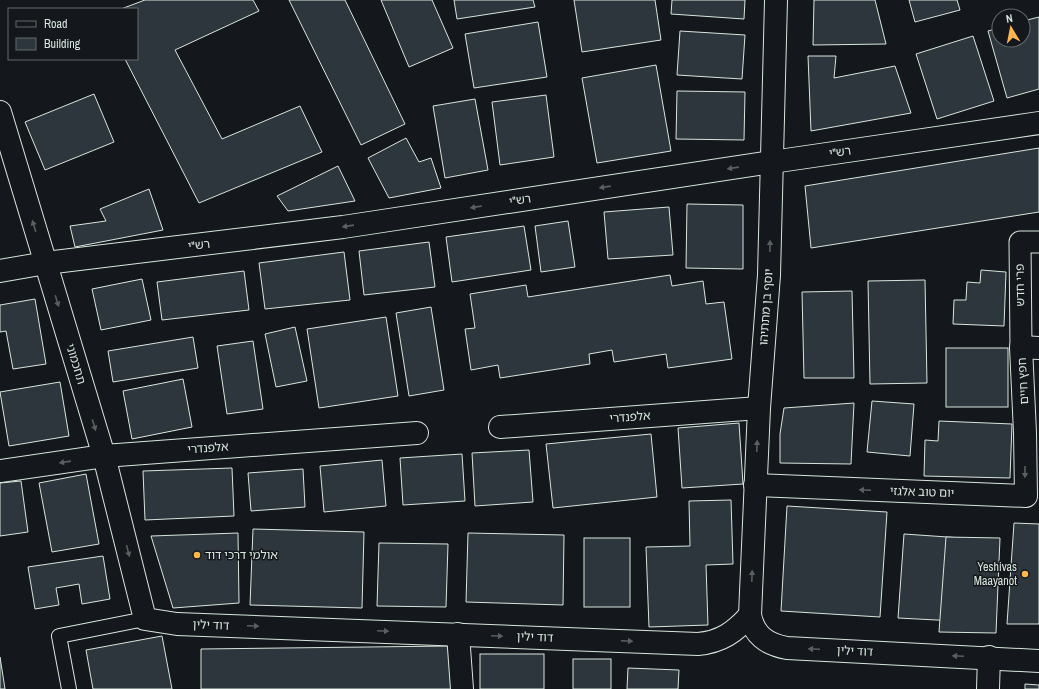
<svg xmlns="http://www.w3.org/2000/svg" width="1039" height="689" font-family="'Archivo Narrow','Noto Sans Hebrew',sans-serif">
<rect width="100%" height="100%" fill="#14181c"/>
<g fill="#2c363c" stroke="#d8e6dc">
<polygon points="145,0 253,0 259,11 175,50 222,139 300,106 322,152 199,203 125,59 137,59 137,9 121,9"/>
<polygon points="289,0 345,0 405,124 361,145"/>
<polygon points="381,0 432,0 453,48 409,67"/>
<polygon points="454,0 533,0 535,7 457,19"/>
<polygon points="574,0 655,0 661,40 582,52"/>
<polygon points="672,0 745,0 744,19 671,14"/>
<polygon points="814,0 875,0 886,44 813,45"/>
<polygon points="909,0 957,0 960,10 915,22"/>
<polygon points="1039,17 1039,89 1007,98 988,31 999,28 999,40 1023,40 1023,21"/>
<polygon points="538,22 547,77 474,88 465,34"/>
<polygon points="680,31 745,35 742,79 677,75"/>
<polygon points="973,36 994,101 937,119 916,54"/>
<polygon points="808,56 836,56 834,78 895,66 911,113 811,131"/>
<polygon points="656,65 671,151 597,163 582,78"/>
<polygon points="677,91 745,92 744,140 676,139"/>
<polygon points="94,94 114,142 45,170 25,122"/>
<polygon points="546,95 554,157 500,165 492,102"/>
<polygon points="475,99 488,170 445,178 433,106"/>
<polygon points="406,138 419,162 431,158 441,188 389,198 368,158"/>
<polygon points="1039,148 1039,212 811,248 805,186"/>
<polygon points="338,166 355,201 288,211 277,196"/>
<polygon points="149,189 163,230 75,247 70,226 106,221 100,209"/>
<polygon points="687,204 743,205 743,269 686,268"/>
<polygon points="669,207 673,255 608,259 604,212"/>
<polygon points="568,221 575,267 541,272 535,226"/>
<polygon points="524,226 531,270 452,282 446,237"/>
<polygon points="429,242 435,287 364,295 359,251"/>
<polygon points="344,252 350,300 265,309 259,263"/>
<polygon points="981,270 1006,272 1004,326 953,324 954,300 966,300 967,282 980,283"/>
<polygon points="244,271 249,310 162,320 157,282"/>
<polygon points="670,275 672,286 703,281 706,304 724,302 732,359 668,368 666,354 614,362 612,350 589,354 590,364 500,378 498,365 471,370 465,329 475,328 470,294 526,285 528,297"/>
<polygon points="142,279 151,320 101,330 92,289"/>
<polygon points="925,280 927,383 870,384 868,281"/>
<polygon points="852,291 854,378 804,378 802,292"/>
<polygon points="35,299 46,364 13,369 6,331 0,332 0,305"/>
<polygon points="431,307 444,390 409,396 396,313"/>
<polygon points="386,317 398,396 319,408 307,329"/>
<polygon points="295,327 307,381 276,387 265,334"/>
<polygon points="193,337 198,368 113,382 108,351"/>
<polygon points="253,341 263,409 227,414 217,346"/>
<rect x="946" y="348" width="62" height="59"/>
<polygon points="183,379 192,427 132,439 123,391"/>
<polygon points="60,382 69,436 9,446 0,392"/>
<polygon points="872,401 914,404 910,456 867,452"/>
<polygon points="854,403 851,464 780,463 780,434 784,408"/>
<polygon points="939,421 1012,424 1010,478 924,476 925,440 938,441"/>
<polygon points="739,423 743,484 682,488 678,428"/>
<polygon points="651,434 657,497 553,508 546,444"/>
<polygon points="529,450 533,502 475,506 472,453"/>
<polygon points="462,454 465,501 403,505 400,458"/>
<polygon points="382,460 386,506 324,512 320,466"/>
<polygon points="232,468 234,516 145,520 143,471"/>
<polygon points="303,469 305,507 251,511 248,473"/>
<polygon points="86,474 99,544 52,552 39,483"/>
<polygon points="21,481 28,532 0,536 0,483"/>
<polygon points="731,500 733,564 706,565 708,625 649,627 646,547 690,546 689,501"/>
<polygon points="787,506 887,512 880,617 781,611"/>
<polygon points="1014,523 1039,524 1039,624 1007,624"/>
<polygon points="253,529 364,532 362,608 250,605"/>
<polygon points="238,533 239,603 173,608 151,536"/>
<polygon points="468,533 564,535 563,605 466,602"/>
<polygon points="904,534 962,538 956,621 898,618"/>
<polygon points="946,537 1000,538 996,633 939,632"/>
<rect x="584" y="538" width="46" height="69"/>
<polygon points="379,543 448,544 446,607 377,606"/>
<polygon points="103,556 110,599 82,604 79,584 56,588 59,605 35,609 28,567"/>
<polygon points="162,636 172,689 93,689 86,650"/>
<polygon points="450,646 451,689 201,689 201,649"/>
<rect x="480" y="654" width="64" height="35"/>
<polygon points="0,657 5,689 0,689"/>
<rect x="573" y="659" width="38" height="30"/>
<polygon points="628,668 679,670 678,689 627,689"/>
<polygon points="1025,684 1039,685 1039,689 1025,689"/>
</g>
<g fill="none" stroke-linecap="round" stroke-linejoin="round">
<defs>
<polyline id="service" points="69,689 59,636 145,619"/>
<polyline id="pedestrian" points="1021,347 1020,242 1039,242"/>
<g id="minor">
<polyline points="772,162 1039,123"/>
<polyline points="500,427 759,408"/>
<polyline points="0,471 104,456 417,433"/>
<polyline points="755,485 1026,496 1025,433 1021,347 1039,348"/>
<polyline points="458,634 462,689"/>
<polyline points="988,689 989,657"/>
</g>
<g id="tertiary">
<path d="M776 0 769 275 759 408 750 615C754 635 766 644 787 648L1039 661"/>
<path d="M0 112 104 456 145 619 177 624 698 644C721 642 735 632 750 615"/>
<polyline points="0,271 46,263 343,227 772,162"/>
</g>
</defs>
<use href="#service" stroke="#d8e6dc" stroke-width="16"/>
<use href="#pedestrian" stroke="#d8e6dc" stroke-width="23"/>
<use href="#minor" stroke="#d8e6dc" stroke-width="24"/>
<use href="#tertiary" stroke="#d8e6dc" stroke-width="24"/>
<use href="#service" stroke="#14181c" stroke-width="14"/>
<use href="#pedestrian" stroke="#14181c" stroke-width="21"/>
<use href="#minor" stroke="#14181c" stroke-width="22"/>
<use href="#tertiary" stroke="#14181c" stroke-width="22"/>
</g>
<defs><path id="oneway-solid" d="M-6-.8H1V-3.2L6.5 0L1 3.2V.8H-6Z"/></defs>
<g fill="#59605f">
<use href="#oneway-solid" transform="translate(733 168) rotate(172)"/>
<use href="#oneway-solid" transform="translate(605 187) rotate(172)"/>
<use href="#oneway-solid" transform="translate(476 207) rotate(171)"/>
<use href="#oneway-solid" transform="translate(34 226) rotate(-107)"/>
<use href="#oneway-solid" transform="translate(348 226) rotate(172)"/>
<use href="#oneway-solid" transform="translate(770 246) rotate(-89)"/>
<use href="#oneway-solid" transform="translate(57 301) rotate(73)"/>
<use href="#oneway-solid" transform="translate(94 425) rotate(73)"/>
<use href="#oneway-solid" transform="translate(757 446) rotate(-88)"/>
<use href="#oneway-solid" transform="translate(65 462) rotate(172)"/>
<use href="#oneway-solid" transform="translate(1025 472) rotate(90)"/>
<use href="#oneway-solid" transform="translate(865 490) rotate(-178)"/>
<use href="#oneway-solid" transform="translate(128 551) rotate(76)"/>
<use href="#oneway-solid" transform="translate(752 576) rotate(-88)"/>
<use href="#oneway-solid" transform="translate(253 626) rotate(2)"/>
<use href="#oneway-solid" transform="translate(383 631) rotate(2)"/>
<use href="#oneway-solid" transform="translate(497 636) rotate(2)"/>
<use href="#oneway-solid" transform="translate(627 641) rotate(2)"/>
<use href="#oneway-solid" transform="translate(814 649) rotate(-177)"/>
<use href="#oneway-solid" transform="translate(958 656) rotate(-177)"/>
</g>
<g fill="#ffb74d" stroke="#14181c" stroke-width="1.5">
<circle cx="197" cy="555" r="4"/>
<circle cx="1025" cy="574" r="4"/>
</g>
<g text-anchor="middle" stroke-width="3" stroke-linejoin="round" paint-order="stroke">
<g font-size="12" fill="#d8e6dc" stroke="#14181c">
<text transform="translate(840 152) rotate(-8)" y="4">רש"י</text>
<text transform="translate(520 200) rotate(-9)" y="4">רש"י</text>
<text transform="translate(199 245) rotate(-7)" y="4">רש"י</text>
<text transform="translate(1020 285) rotate(-91)" y="4">פרי חדש</text>
<text transform="translate(766 307) rotate(-86)" y="4">יוסף בן מתתיהו</text>
<text transform="translate(76 364) rotate(73)" y="4">תחכמוני</text>
<text transform="translate(1023 381) rotate(-93)" y="4">חפץ חיים</text>
<text transform="translate(630 417) rotate(-4)" y="4">אלפנדרי</text>
<text transform="translate(208 448) rotate(-4)" y="4">אלפנדרי</text>
<text transform="translate(922 492) rotate(2)" y="4">יום טוב אלגזי</text>
<text transform="translate(211 625) rotate(2)" y="4">דוד ילין</text>
<text transform="translate(535 637) rotate(2)" y="4">דוד ילין</text>
<text transform="translate(855 651) rotate(3)" y="4">דוד ילין</text>
</g>
<g font-size="12" fill="#d8e6dc" stroke="#14181c" text-anchor="start">
<text x="205" y="559">אולמי דרכי דוד</text>
<text x="1017" y="571" text-anchor="end">Yeshivas<tspan x="1017" dy="14">Maayanot</tspan></text>
</g>
</g>
<rect x="8" y="8" width="130" height="52" fill="#14181c" stroke="#626a69"/>
<rect x="16" y="21" width="20" height="6" fill="#14181c" stroke="#626a69"/>
<text x="44" y="28" font-size="12" fill="#d8e6dc">Road</text>
<rect x="16" y="38" width="20" height="12" fill="#2c363c" stroke="#626a69"/>
<text x="44" y="48" font-size="12" fill="#d8e6dc">Building</text>
<g transform="translate(1011 28) rotate(350)"><circle r="19" fill="#14181c" stroke="#626a69"/>
<path d="M0-3L7 15L0 10L-7 15Z" fill="#ffb74d"/>
<text y="-6" font-size="11" font-weight="bold" text-anchor="middle" fill="#d8e6dc">N</text>
</g>
</svg>
